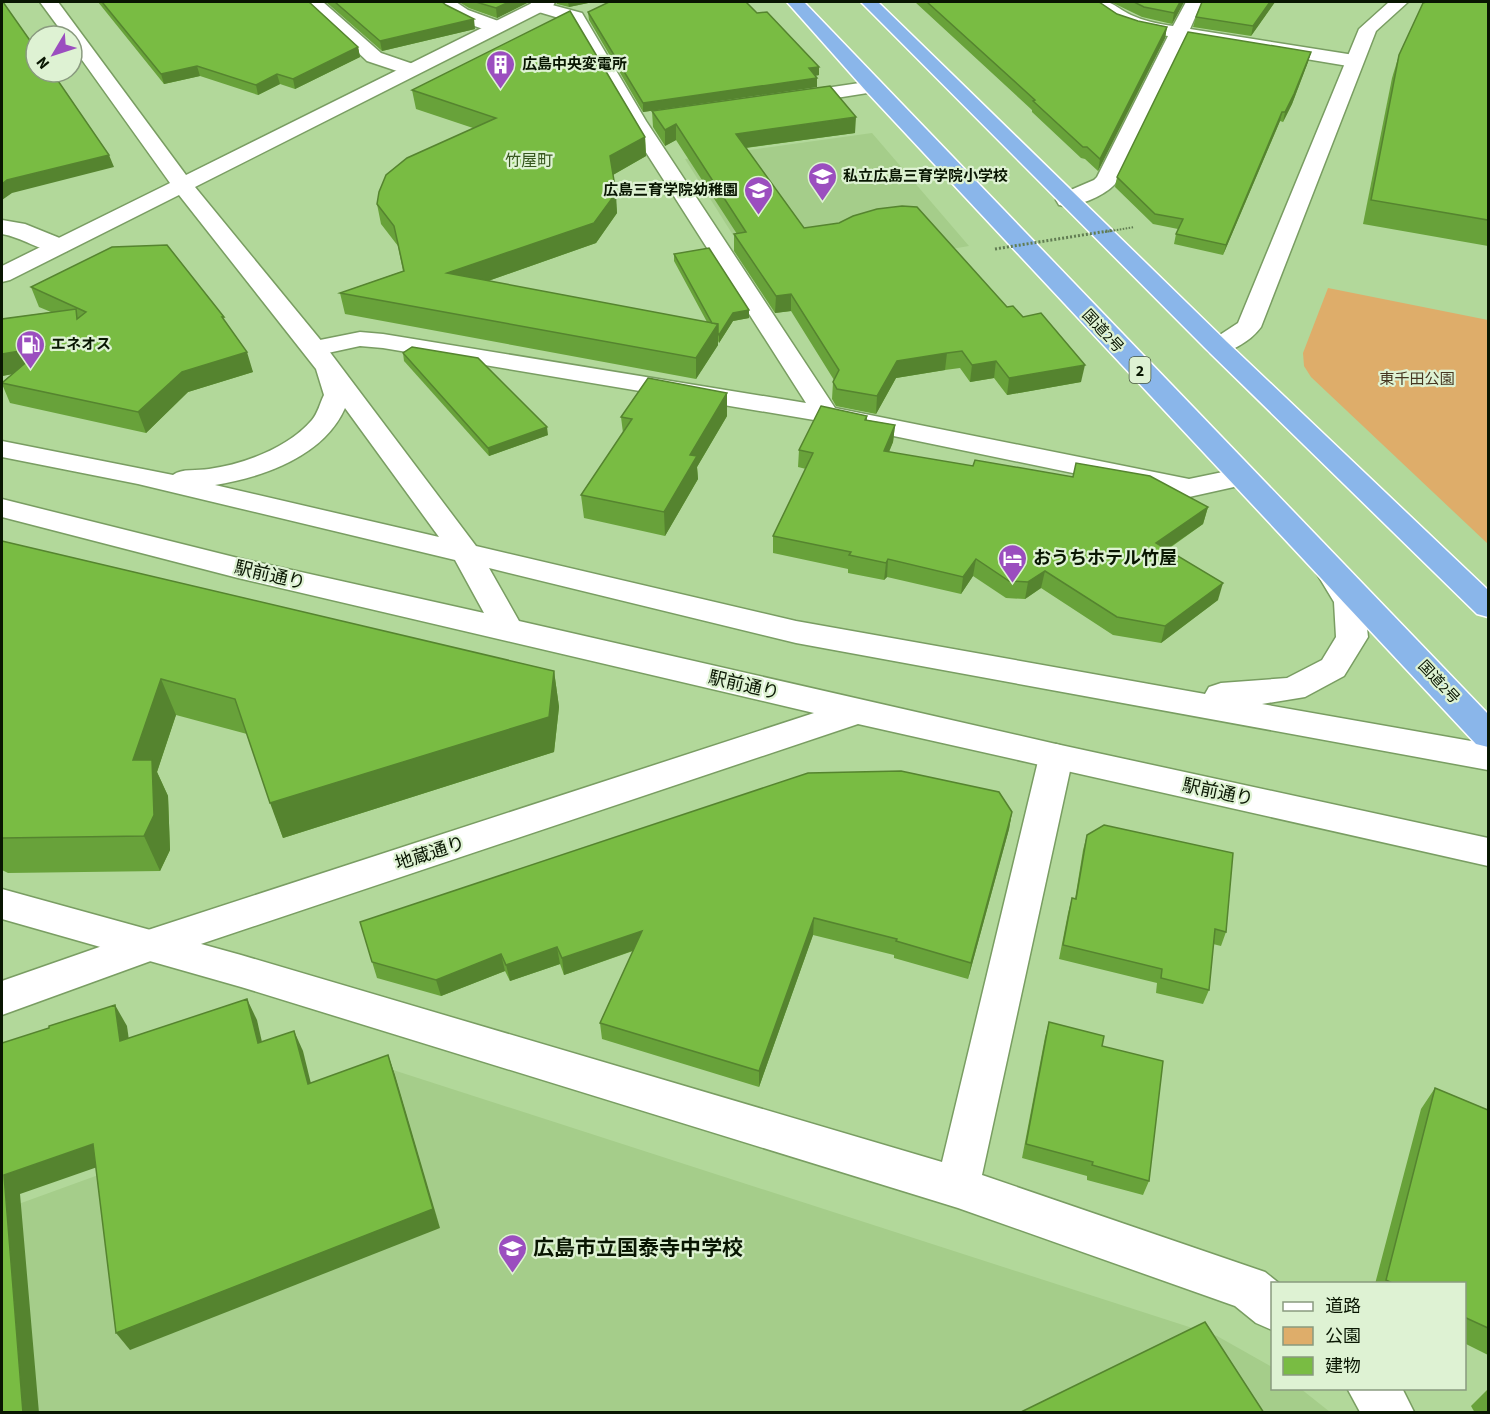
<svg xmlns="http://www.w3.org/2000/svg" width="1490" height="1414" font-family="'Source Sans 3','Noto Sans JP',sans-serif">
<rect width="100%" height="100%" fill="#b2d89a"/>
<g fill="#a5cd8a">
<polygon points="872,133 969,246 762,281 685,159"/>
<polygon points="390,1069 1217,1336 1272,1367 1272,1388 1301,1389 1330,1412 2,1412 2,1210"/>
</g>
<polygon fill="#dead6a" points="1328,288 1488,320 1488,544 1311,377 1304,366 1303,353"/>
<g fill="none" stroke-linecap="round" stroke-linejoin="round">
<defs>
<g id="minor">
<polygon points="305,2 323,2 381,53 416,65 418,69 416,73 409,75 367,61"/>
<path d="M437 2H456L468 10 501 22 504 26 501 30C485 34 447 16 437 2Z"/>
<polygon points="532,2 541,2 582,13 646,121 835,408 1189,479 1242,468 1252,471 1256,477 1252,483 1189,497 826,422 383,348 360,346 314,356 305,353 301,348 305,343 360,332 383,334 806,403 626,121 569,21 532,10 529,6"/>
<path d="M1091 2C1115 0 1112 6 1131 15 1144 21 1158 24 1173 26L1186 2H1202L1190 29 1354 55 1361 57 1363 61 1361 65 1354 67 1185 39 1115 184C1104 196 1075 209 1059 205L1056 200 1059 195 1094 180 1097 177 1168 36C1142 32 1108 25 1091 2Z"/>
<polygon points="873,81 880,83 883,87 880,91 792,105 785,103 782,99 785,95 792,93"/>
<path d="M2 220 25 224 67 241 70 246 67 251C46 256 23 237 2 234Z"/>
<polygon points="1056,744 1068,748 1073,757 982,1175 1265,1272 1280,1284 1272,1284 1272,1330 1256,1323 1235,1306 958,1208 241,987 2,919 2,889 241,955 942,1162 1039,757 1044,748"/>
<polygon points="1347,1388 1402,1388 1414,1412 1360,1412"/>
</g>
<g id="tertiary">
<path d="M40 2H58L186 175 534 2H555L553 6 195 187 323 343 476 546 796 621 1205 694 1209 687 1221 683 1287 678 1322 660 1336 637 1334 602 1314 569 1318 562 1329 559 1340 562 1364 602 1368 637 1344 676 1305 697 1262 704 1488 744V770L796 643 489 568 519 621 1056 744 1488 838V866L858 724 159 958 2 1015V981L151 929 814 713 238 578 2 517V499L238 558 484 613 455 560 138 484 2 457V441L173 475C182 468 198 471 209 469 244 464 288 448 312 420 318 413 320 403 324 395L316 369 179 195 10 280 2 282V266L170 183 72 46V36H65ZM345 408 439 537 215 485C264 477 324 456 345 408Z"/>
<path d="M1389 2H1408L1376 31 1261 327C1251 341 1226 357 1209 352L1205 347 1209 342 1238 323 1359 29Z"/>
</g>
<g id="trunk">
<polygon points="787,2 804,2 1488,714 1488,747 1476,744 866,91"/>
<polygon points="861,2 878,2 1227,342 1488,590 1488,617 1477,614 1209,352"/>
</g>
</defs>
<use href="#minor" stroke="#799d62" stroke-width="3"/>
<use href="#tertiary" stroke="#799d62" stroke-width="3"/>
<use href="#trunk" stroke="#fff" stroke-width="3"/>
<use href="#minor" fill="#fff" fill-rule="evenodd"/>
<use href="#tertiary" fill="#fff" fill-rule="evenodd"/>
<use href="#trunk" fill="#8ab6ea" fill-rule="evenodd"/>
<polyline stroke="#617c52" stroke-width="2" stroke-dasharray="1.5 1.5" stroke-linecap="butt" points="1105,232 1134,227"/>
<polyline stroke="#617c52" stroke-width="3" stroke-dasharray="2 2" stroke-linecap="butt" points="995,249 1114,230"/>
</g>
<g fill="#68a23a">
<polygon points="98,2 309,2 358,47 360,57 295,89 280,84 258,95 200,76 164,84"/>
<polygon points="326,2 442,2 475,29 382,51"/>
<polygon points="459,2 529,2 497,18 469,8"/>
<polygon points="556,2 593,2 569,7 557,4"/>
<polygon points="915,2 1099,2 1117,14 1138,21 1167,27 1165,38 1098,171 1085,159 1081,158 1032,112 1032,110"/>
<polygon points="1111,2 1184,2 1172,24 1142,17"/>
<polygon points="1275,2 1251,36 1193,27 1196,17"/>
<polygon points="1488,2 1488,246 1363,224 1392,78 1399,55"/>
<polygon points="588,12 819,75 815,76 817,78 817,87 643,112 589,20"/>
<polygon points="1311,52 1308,62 1292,104 1283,122 1280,121 1223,255 1174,244 1176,234 1178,229 1153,224 1115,187 1117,177"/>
<polygon points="412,90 645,137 646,156 613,175 617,213 596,243 488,281 707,322 674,261 674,254 749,310 749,318 733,321 719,343 718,341 718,345 696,379 345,314 340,293 403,271 398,246 381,224 377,204 473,128 416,109"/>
<polygon points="652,111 855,133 746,148 804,228 1007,307 1081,382 1007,395 994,378 970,382 960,368 945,370 896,378 876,414 836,406 832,399 833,382 834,380 791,311 775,313 734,251 734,234 737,234 676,140 665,146 653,127"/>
<polygon points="31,287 225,322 253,372 188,392 146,433 10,403 2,384 2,382 12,374 2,376 2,319 51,312 39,307"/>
<polygon points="403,353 548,435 489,456 404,361"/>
<polygon points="727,416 697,467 698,479 665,536 584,518 581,495 623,433 621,417"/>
<polygon points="867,416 867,420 895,425 893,442 889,452 1208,507 1203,524 1167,550 1218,600 1161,643 1113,635 1041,588 1025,599 1006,598 973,576 961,594 887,577 884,580 848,573 848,569 773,553 773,536 806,469 798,467 799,450"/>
<polygon points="2,541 554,671 559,707 554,752 283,838 247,734 176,715 157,772 168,796 170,850 160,871 8,873 2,870"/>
<polygon points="1012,812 1009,829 968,979 894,958 894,955 813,935 759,1087 602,1039 600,1023 633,951 564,975 560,964 510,981 505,971 441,996 377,978 360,922"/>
<polygon points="1087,835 1226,932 1221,946 1213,944 1209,990 1203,1004 1156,993 1157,983 1059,959 1068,913 1072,898 1075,899 1083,850"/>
<polygon points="1049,1022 1102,1046 1149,1181 1143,1195 1087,1180 1087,1176 1022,1158 1045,1037"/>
<polygon points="1435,1088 1488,1110 1488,1355 1464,1343 1464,1284 1375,1284 1421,1109"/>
<polygon points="1488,1389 1488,1413 1475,1413 1471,1406"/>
</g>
<g fill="#55842f">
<polygon points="509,2 529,2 497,18 496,8"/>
<polygon points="568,2 593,2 569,7"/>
<polygon points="1180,2 1184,2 1172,24 1174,13"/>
<polygon points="1270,2 1275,2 1251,36 1253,26"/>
<polygon points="474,19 475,29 382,51 380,41"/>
<polygon points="1167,27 1165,38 1098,171 1100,159"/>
<polygon points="358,47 360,57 295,89 293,79"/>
<polygon points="1311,52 1308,62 1292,104 1283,122 1285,112"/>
<polygon points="197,66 200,76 164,84 161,74"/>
<polygon points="819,67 819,75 808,77 809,68"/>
<polygon points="277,74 280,84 258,95 256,85"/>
<polygon points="817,78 817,87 643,112 643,103"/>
<polygon points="1282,112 1280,121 1223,255 1226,245"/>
<polygon points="856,117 855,133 736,149 736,134"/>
<polygon points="676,124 676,140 665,146 665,130"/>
<polygon points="645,137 646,156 611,176 610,156"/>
<polygon points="109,155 114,167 12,193 2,200 2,184 7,180"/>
<polygon points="616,193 617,213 596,243 451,294 447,273"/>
<polygon points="791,294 791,311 775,313 776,296"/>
<polygon points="749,310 749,318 733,321 719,343 719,335 733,313"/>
<polygon points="718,324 718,345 696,379 696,358"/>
<polygon points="44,347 52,367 2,376 2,354"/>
<polygon points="247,352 253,372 188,392 146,433 138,412 182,372"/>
<polygon points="947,353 945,370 896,378 876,414 877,396 897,361"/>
<polygon points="996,361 994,378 970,382 972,365"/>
<polygon points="1085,365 1081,382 1007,395 1009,378"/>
<polygon points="727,393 727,416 697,467 698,479 665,536 664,512 690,455"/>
<polygon points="895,425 893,442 882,468 884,451"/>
<polygon points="547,427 548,435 489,456 488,448"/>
<polygon points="1208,507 1203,524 1151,560 1156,543"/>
<polygon points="888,559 887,577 884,580 886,563"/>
<polygon points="976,559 973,576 961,594 963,577"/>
<polygon points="1045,571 1041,588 1025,599 1028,582"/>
<polygon points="1223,583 1218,600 1161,643 1165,626"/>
<polygon points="554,671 559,707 554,752 283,838 270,803"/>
<polygon points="161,679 176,715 157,772 168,796 170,850 160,871 144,836 133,760"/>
<polygon points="1012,812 1009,829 968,979 971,963"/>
<polygon points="814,918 813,935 759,1087 759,1071"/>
<polygon points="642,931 643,947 564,975 562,958"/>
<polygon points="557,947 560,964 510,981 506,965"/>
<polygon points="501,954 505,971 441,996 436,980"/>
<polygon points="247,999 257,1020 267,1064 258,1043"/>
<polygon points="115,1005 127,1026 132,1062 120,1041"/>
<polygon points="294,1031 303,1051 316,1104 308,1084"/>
<polygon points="388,1055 395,1075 440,1228 130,1350 116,1333"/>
<polygon points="93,1144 106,1164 20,1194 39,1413 23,1413 4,1175"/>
</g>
<g fill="#79bc43" stroke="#55842f" stroke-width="1.5">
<polygon points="2,2 3,2 36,49 36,72 52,72 109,155 7,180 2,184"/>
<polygon points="102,2 309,2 358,47 293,79 277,74 256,85 197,66 161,74"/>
<polygon points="335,2 442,2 446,5 474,19 380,41"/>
<polygon points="476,2 509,2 496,8"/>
<polygon points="609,2 746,2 757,13 767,12 819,67 809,68 817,78 643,103 588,12"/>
<polygon points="927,2 1099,2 1117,14 1138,21 1167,27 1100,159 1087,147 1083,147 1033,101 1035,100"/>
<polygon points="1134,2 1180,2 1174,13 1144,7"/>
<polygon points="1202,2 1270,2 1253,26 1196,17"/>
<polygon points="1426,2 1488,2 1488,220 1371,200 1399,55 1423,3"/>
<polygon points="570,11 645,137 610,156 616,193 594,223 447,273 718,324 696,358 340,293 404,271 394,226 377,204 379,192 386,175 407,158 496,118 412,90"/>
<polygon points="1188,32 1311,52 1294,94 1285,112 1282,112 1226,245 1176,234 1183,219 1155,214 1117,177"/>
<polygon points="830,86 856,117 736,134 804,228 839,223 853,216 877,209 902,206 917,207 1007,307 1013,306 1023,317 1041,313 1085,365 1009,378 996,361 972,365 962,351 947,353 897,361 877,396 837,389 833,382 839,370 791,294 776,296 734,234 746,232 676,124 665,130 652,111"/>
<polygon points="167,245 224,317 222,317 247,352 182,372 138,412 2,383 44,347 2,354 2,319 76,309 77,319 86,312 31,287 112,247"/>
<polygon points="709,248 749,310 733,313 719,335 718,333 718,324 712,323 674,254"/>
<polygon points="412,347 478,358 547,427 488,448 403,353"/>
<polygon points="648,378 727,393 690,455 697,456 664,512 581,495 632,419 621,417"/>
<polygon points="821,406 867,416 865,420 895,425 884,451 973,466 975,460 1073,477 1076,463 1150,476 1208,507 1156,543 1223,583 1165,626 1117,617 1045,571 1028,582 1009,581 976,559 963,577 888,559 886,563 849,555 851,552 773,536 813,453 799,450"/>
<polygon points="2,541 554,671 549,717 270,803 235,699 161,679 133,760 152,760 154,815 144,836 2,838"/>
<polygon points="901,771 999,792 1012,812 971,963 896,941 897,939 814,918 759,1071 600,1023 642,931 562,958 557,947 506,965 501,954 436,980 372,962 360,922 808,773"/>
<polygon points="1104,825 1233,853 1226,932 1215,929 1209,990 1161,978 1162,969 1063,945 1072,898 1076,899 1087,835"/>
<polygon points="247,999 258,1043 294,1031 308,1084 388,1055 433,1209 116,1333 93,1144 4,1175 23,1413 2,1413 2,1043 49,1028 49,1026 115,1005 120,1041"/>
<polygon points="1049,1022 1104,1036 1102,1046 1163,1061 1149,1181 1092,1165 1093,1162 1026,1144"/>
<polygon points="1435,1088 1488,1110 1488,1328 1464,1317 1464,1284 1394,1284 1386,1280"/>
<polygon points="1205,1322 1264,1413 1019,1413"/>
</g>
<defs>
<symbol id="building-pin" viewBox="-11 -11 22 30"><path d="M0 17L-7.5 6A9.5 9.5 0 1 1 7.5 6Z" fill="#9b4ebf" stroke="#def2d3"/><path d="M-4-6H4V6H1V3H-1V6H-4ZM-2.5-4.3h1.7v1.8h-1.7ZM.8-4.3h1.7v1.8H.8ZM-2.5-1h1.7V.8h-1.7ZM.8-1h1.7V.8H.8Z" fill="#fff"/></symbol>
<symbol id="school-pin" viewBox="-11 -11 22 30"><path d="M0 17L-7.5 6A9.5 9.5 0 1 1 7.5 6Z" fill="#9b4ebf" stroke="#def2d3"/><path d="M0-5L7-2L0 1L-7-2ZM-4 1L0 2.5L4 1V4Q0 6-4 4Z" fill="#fff"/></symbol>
<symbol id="fuel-pin" viewBox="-11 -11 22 30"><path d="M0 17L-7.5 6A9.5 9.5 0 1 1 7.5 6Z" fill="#9b4ebf" stroke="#def2d3"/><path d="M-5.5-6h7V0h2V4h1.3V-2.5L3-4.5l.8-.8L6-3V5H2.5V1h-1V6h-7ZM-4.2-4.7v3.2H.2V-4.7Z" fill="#fff"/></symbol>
<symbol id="hotel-pin" viewBox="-11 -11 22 30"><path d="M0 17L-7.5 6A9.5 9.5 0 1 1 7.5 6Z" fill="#9b4ebf" stroke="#def2d3"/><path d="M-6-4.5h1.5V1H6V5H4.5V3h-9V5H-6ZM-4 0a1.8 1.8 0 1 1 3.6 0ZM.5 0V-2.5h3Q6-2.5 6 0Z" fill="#fff"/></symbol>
</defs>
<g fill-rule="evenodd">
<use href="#building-pin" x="484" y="48" width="33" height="45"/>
<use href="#school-pin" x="806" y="160" width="33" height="45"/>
<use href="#school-pin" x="742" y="174" width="33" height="45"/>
<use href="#fuel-pin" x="14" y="328" width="33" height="45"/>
<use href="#hotel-pin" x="996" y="542" width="33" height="45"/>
<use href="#school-pin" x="496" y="1232" width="33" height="45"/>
</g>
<g text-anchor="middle" stroke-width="4.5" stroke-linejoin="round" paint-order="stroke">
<g font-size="15" font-weight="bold" fill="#091602" stroke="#def2d3" text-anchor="start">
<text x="522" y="69">広島中央変電所</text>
<text x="843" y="181">私立広島三育学院小学校</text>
<text x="738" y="195" text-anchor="end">広島三育学院幼稚園</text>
<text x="51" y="349">エネオス</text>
</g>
<g font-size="15" fill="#091602" stroke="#def2d3">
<text transform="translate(1103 331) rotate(47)" y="5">国道2号</text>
<text transform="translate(1439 682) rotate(47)" y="5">国道2号</text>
</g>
<g font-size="15" fill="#453520" stroke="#def2d3">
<text x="1417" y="384">東千田公園</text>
</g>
<g font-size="16" fill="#36561d" stroke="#def2d3">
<text x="529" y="166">竹屋町</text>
</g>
<rect fill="#def2d3" stroke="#495841" stroke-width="1.5" x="1129.5" y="357" width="21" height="26" rx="4.5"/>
<g font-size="16" font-weight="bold" fill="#091602">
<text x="1140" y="376">2</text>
</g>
<g font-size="18" font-weight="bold" fill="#091602" stroke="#def2d3" text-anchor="start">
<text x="1033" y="564">おうちホテル竹屋</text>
</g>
<g font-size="18" fill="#091602" stroke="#def2d3">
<text transform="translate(270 575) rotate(13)" y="6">駅前通り</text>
<text transform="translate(744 685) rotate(13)" y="6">駅前通り</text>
<text transform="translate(1218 792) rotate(12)" y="6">駅前通り</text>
<text transform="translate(430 853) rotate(-18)" y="6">地蔵通り</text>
</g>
<g font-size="21" font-weight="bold" fill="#091602" stroke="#def2d3" text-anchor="start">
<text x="533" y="1255">広島市立国泰寺中学校</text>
</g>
</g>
<rect width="1490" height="1414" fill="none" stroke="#091602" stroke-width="6"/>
<rect x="1271" y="1282" width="195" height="108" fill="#def2d3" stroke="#899a7f" stroke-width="1.5"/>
<rect x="1283" y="1302" width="30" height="9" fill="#ffffff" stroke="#899a7f" stroke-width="1.5"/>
<text x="1325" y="1312" font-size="18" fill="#091602">道路</text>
<rect x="1283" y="1327" width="30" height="18" fill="#dead6a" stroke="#899a7f" stroke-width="1.5"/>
<text x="1325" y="1342" font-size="18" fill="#091602">公園</text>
<rect x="1283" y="1357" width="30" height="18" fill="#79bc43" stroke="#899a7f" stroke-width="1.5"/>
<text x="1325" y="1372" font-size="18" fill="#091602">建物</text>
<g transform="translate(54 54) rotate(231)"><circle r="28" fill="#def2d3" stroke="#899a7f" stroke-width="1.5"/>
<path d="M0-4.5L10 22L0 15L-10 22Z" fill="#9b4ebf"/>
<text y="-9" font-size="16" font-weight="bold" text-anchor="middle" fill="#091602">N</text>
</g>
</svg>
